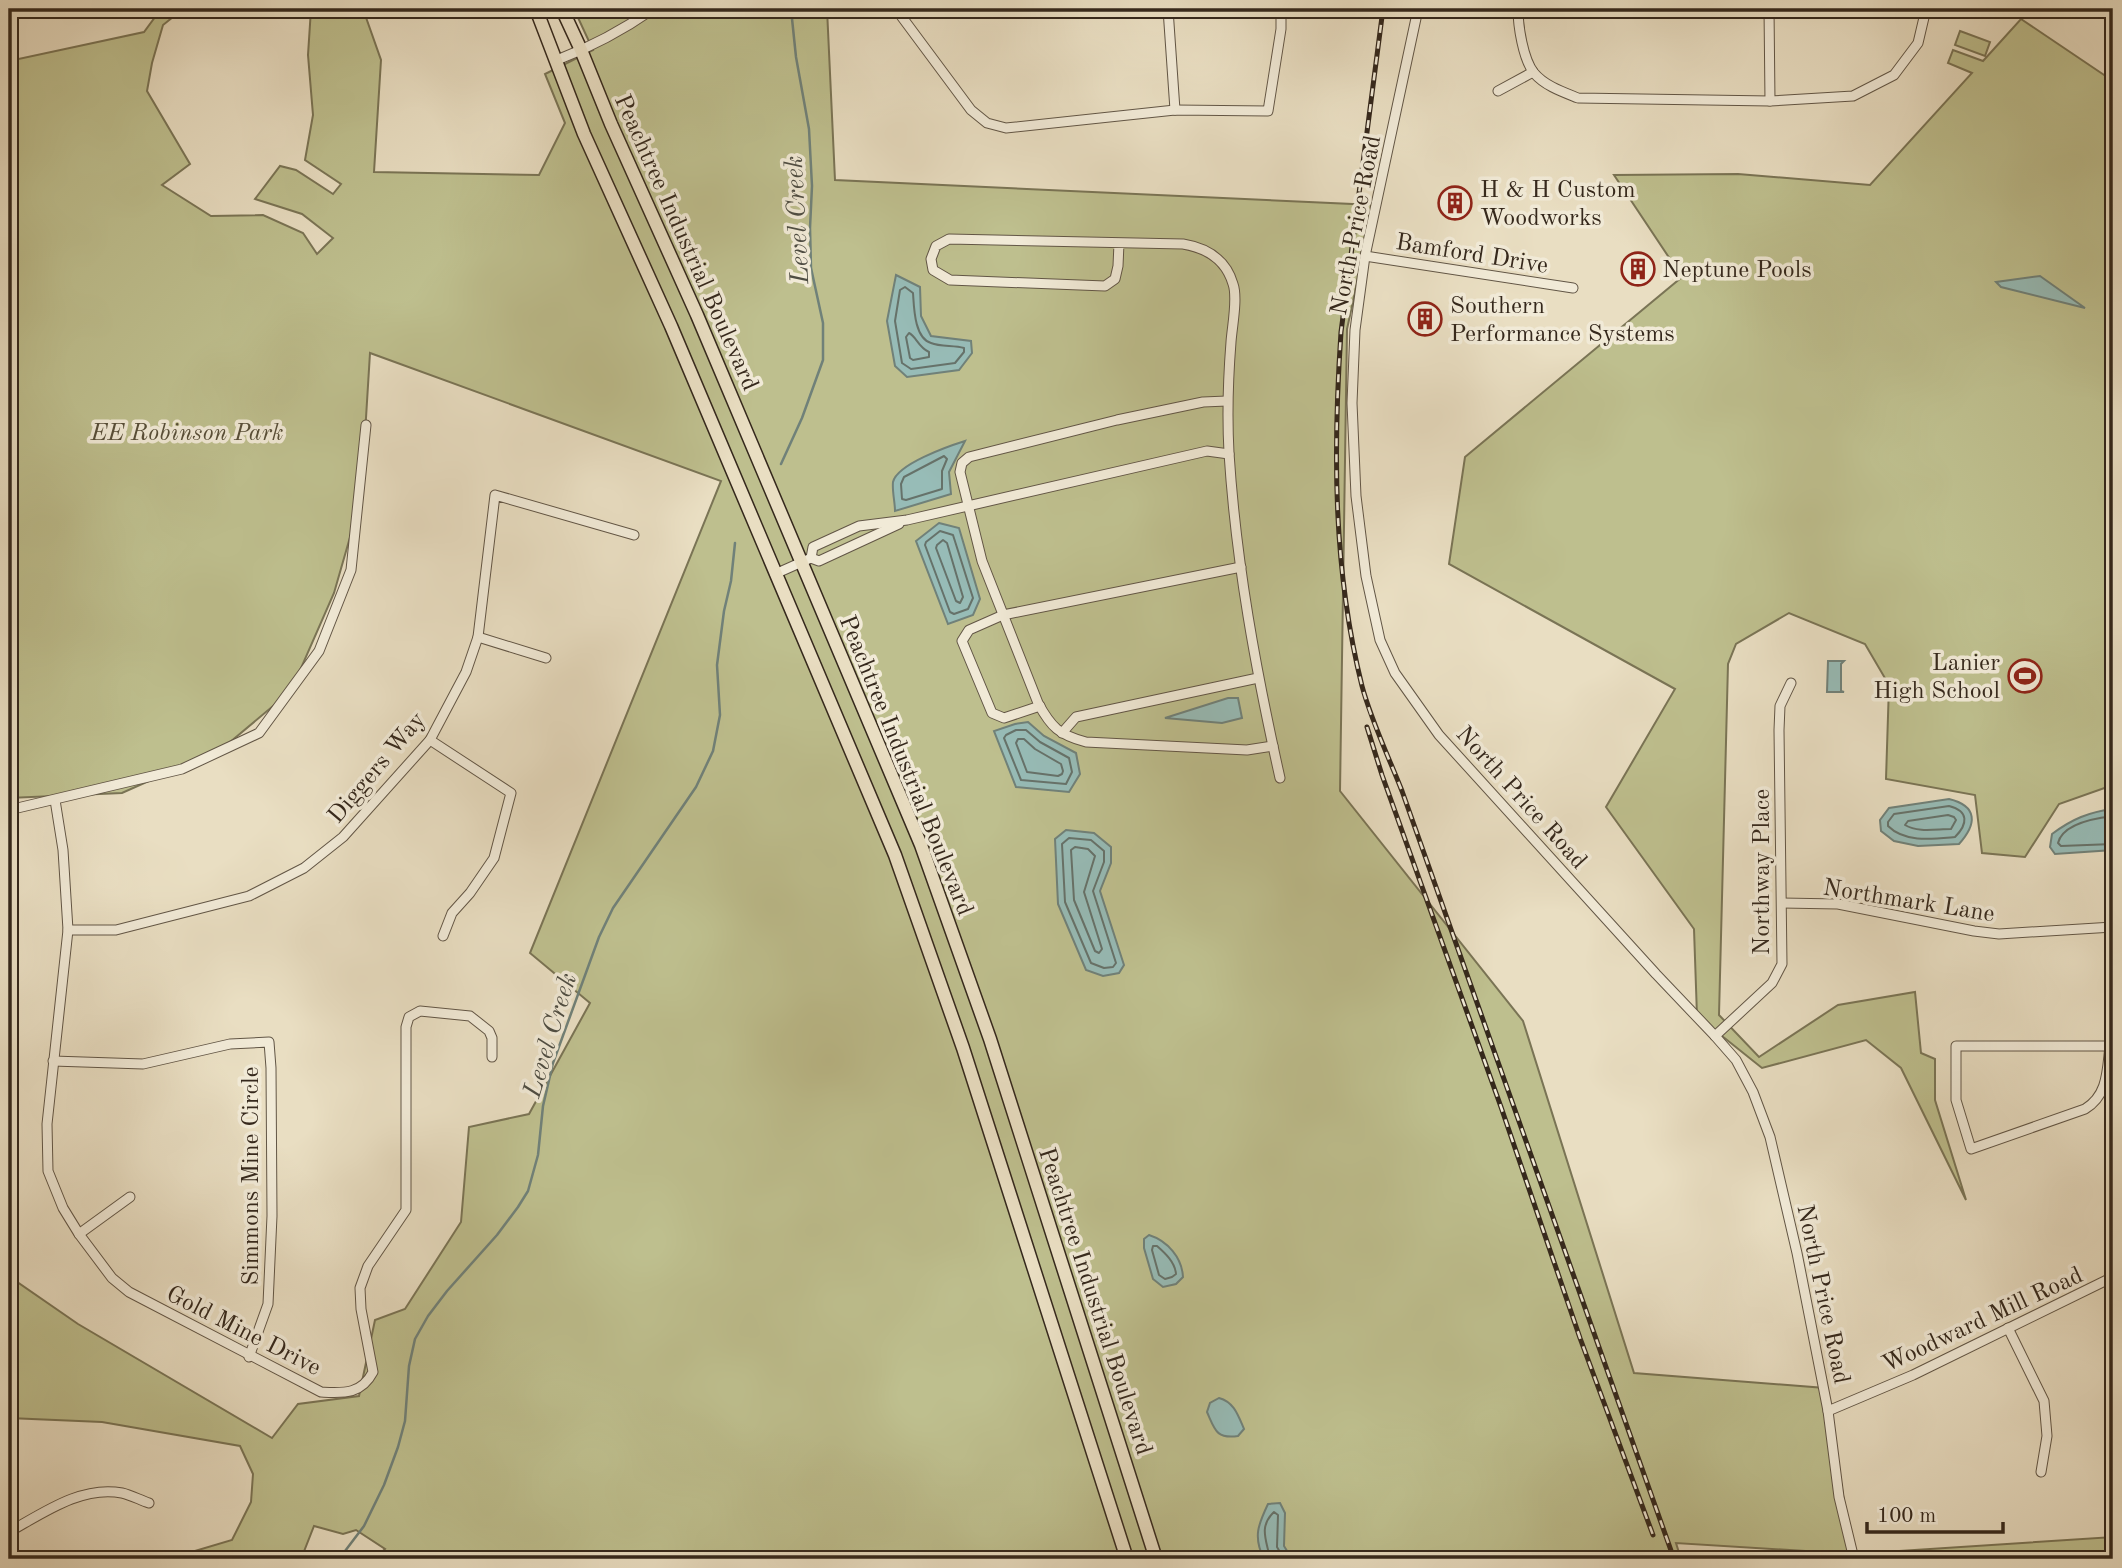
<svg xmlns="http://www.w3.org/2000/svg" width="2122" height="1568" font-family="'Old Standard TT',serif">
<rect width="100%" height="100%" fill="#e9dec2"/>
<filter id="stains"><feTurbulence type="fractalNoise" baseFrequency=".00286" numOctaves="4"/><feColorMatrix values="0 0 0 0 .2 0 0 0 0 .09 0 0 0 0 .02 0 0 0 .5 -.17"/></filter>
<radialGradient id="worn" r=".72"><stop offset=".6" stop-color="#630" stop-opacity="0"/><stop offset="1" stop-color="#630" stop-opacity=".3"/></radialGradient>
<g fill="#bebf8e" stroke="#7a7455" stroke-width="2">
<polygon points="161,9 183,9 163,25 152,63 147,91 190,164 162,185 211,216 263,215 303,233 317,254 333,238 302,214 255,199 280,166 296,170 333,194 341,184 305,160 313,115 308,55 311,9 363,9 381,60 374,172 539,175 565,123 545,74 593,50 574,9 827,9 835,180 1374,205 1347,329 1340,791 1523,1021 1634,1373 1825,1388 1853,1554 2113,1537 2113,1559 1853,1559 1852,1554 1676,1543 1681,1559 375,1559 385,1549 356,1530 343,1534 314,1526 301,1559 168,1559 232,1540 251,1502 253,1474 240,1446 102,1422 9,1418 9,1267 13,1279 78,1324 272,1438 298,1404 359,1396 375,1320 405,1309 461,1222 469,1127 529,1114 590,1003 530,953 721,481 370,353 361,499 334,593 291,691 223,748 122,793 9,798 9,61 144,32"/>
<polygon points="2021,19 2113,81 2113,785 2059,804 2025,857 1982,853 1975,795 1886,779 1889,685 1865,644 1789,613 1736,644 1728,664 1719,1015 1759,1057 1838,1005 1915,992 1921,1053 1935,1059 1935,1100 1966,1200 1901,1068 1866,1040 1762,1068 1697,1016 1694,929 1606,807 1675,689 1449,564 1465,457 1682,277 1614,175 1738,174 1870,185 1972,73 1948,63 1953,50 1983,61"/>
<polygon points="1960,31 1990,42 1985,56 1955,45"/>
</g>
<g fill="#97bcb7" stroke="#708179" stroke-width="2">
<polygon points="896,275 920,287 921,316 931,336 971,341 972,353 959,370 907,377 895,366 887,321"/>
<polygon points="2040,276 2085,308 2001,287 1996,282"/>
<path d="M965 441 949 472 951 494 895 511C895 502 892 491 893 482 897 464 949 446 965 441Z"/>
<polygon points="939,523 959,528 980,599 973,615 948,624 916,541"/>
<polygon points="1828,661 1844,661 1841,664 1841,691 1844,692 1827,692"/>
<polygon points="1228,698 1238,698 1242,718 1222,723 1165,718"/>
<polygon points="1028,722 1044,736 1076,753 1080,774 1069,792 1016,787 994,731 1015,724"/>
<path d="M1949 799C1978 806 1977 824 1959 844L1918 846 1894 841 1881 831 1880 820 1889 808Z"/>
<path d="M2113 809V850L2055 854 2050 847 2052 834C2072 819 2089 812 2113 809Z"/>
<polygon points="1066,830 1094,833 1111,847 1111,863 1100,891 1124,965 1119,973 1103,976 1086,970 1058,904 1055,839"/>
<path d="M1149 1235C1168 1241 1182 1258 1183 1277L1176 1284 1163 1287 1153 1279 1144 1248V1239Z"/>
<path d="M1219 1398C1234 1402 1238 1415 1244 1429L1238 1436C1216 1439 1215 1430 1207 1412L1210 1403Z"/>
<path d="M1280 1503 1285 1513 1284 1546 1292 1559H1264C1253 1537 1258 1525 1268 1504Z"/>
</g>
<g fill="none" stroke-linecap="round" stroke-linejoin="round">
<g stroke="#66726a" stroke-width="2">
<path d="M905 287 913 293C914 306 914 338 931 343 941 347 954 345 964 348V352L955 363 911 369 902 363 895 321 900 290Z"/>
<path d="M909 333C916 336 918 347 929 352V357L913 360 910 358 906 337Z"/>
<polygon points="944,456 947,459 942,471 942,489 906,500 902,499 901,484 904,477"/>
<polygon points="940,531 953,535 973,598 968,609 954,614 950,612 925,545 926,542"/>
<polygon points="943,540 947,543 963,597 960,603 956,601 936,548 937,545"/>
<polygon points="1016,730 1026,730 1040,742 1069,758 1072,772 1066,784 1021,780 1004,738 1006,735"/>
<polygon points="1018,739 1024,739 1035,749 1061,764 1063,771 1062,774 1058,776 1027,772 1016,743"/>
<path d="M1949 806C1969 811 1968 824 1955 837 1933 839 1905 843 1888 826V822L1894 814Z"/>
<path d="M1948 815 1954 817 1956 820 1951 829C1936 829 1918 833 1905 825L1908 821Z"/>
<path d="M2113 816C2096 818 2063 823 2058 843L2061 846 2113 844"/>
<polygon points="1069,838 1091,840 1104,851 1104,862 1093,891 1116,963 1113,967 1104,968 1091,963 1065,902 1062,844"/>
<polygon points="1075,847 1088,849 1095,856 1084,892 1102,949 1099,953 1095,951 1074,900 1071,850"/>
<path d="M1153 1246H1157C1165 1253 1175 1262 1176 1274L1172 1277 1165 1279 1159 1275 1152 1250Z"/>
<path d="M1270 1559C1267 1541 1258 1527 1274 1512L1278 1515 1277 1547 1284 1559"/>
</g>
<g stroke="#708179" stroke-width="2.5">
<polyline points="781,464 802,418 823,360 823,323 811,268 810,228 812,186 809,129 796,57 791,9"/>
<polyline points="339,1559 364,1526 384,1485 398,1447 405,1421 409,1366 415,1339 428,1316 447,1291 497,1235 518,1207 528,1191 538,1155 543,1106 553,1063 599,937 613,908 696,787 713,751 720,715 717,665 724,611 731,581 735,543"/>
</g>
<defs>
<g id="minor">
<polyline points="896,9 971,110 987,123 1006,128 1175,110 1268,111 1281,29 1281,9"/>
<polyline points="1168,9 1175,110"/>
<polyline points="1418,9 1365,256 1355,330 1352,403 1356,496 1366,576 1380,640 1395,673 1439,735 1656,974 1715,1036 1736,1060 1753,1092 1770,1137 1797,1253 1828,1411 1839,1497 1854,1559"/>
<path d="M1518 9C1518 26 1523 59 1534 73 1545 86 1563 92 1578 98L1770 101 1853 96 1894 75 1918 43 1926 9"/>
<polyline points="1769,9 1770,101"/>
<path d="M557 60C591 47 623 30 653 9"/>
<polyline points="1498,91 1533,72"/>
<path d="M1119 243 1118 266 1115 279 1105 286 950 280 933 270 931 259 936 246 949 239 1183 244C1207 248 1226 260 1233 284 1238 298 1232 327 1231 342 1228 380 1227 416 1229 453 1236 563 1256 671 1280 778"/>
<polyline points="1365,256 1573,288"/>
<path d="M1227 401 1203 402 1117 420 969 457 962 463 960 472 982 561 1038 703C1051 727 1059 735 1086 742L1247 750 1273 746"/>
<polyline points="811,558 813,547 859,526 907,520 1207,451 1229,454"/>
<polyline points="775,574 811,558 819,561 899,524"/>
<polyline points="478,637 546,658"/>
<polyline points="1040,706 1004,718 992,713 962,641 969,630 1003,615 1241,567"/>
<polyline points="1062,733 1076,717 1258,678"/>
<polyline points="430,740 511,793 494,858 470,893 452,913 443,936"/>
<path d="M55 800 63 850 68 930 47 1124 48 1171 63 1208 79 1234 112 1278 129 1292 321 1392C343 1393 361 1395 373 1372L361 1309 360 1288 368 1266 406 1210V1027L409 1017 420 1011 470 1016 489 1031 492 1038V1057"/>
<polyline points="9,810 182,769 259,733 319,651 351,570 366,425"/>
<polyline points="1782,903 1838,904 1974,931 1999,934 2113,927"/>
<polyline points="68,930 116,930 249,896 304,868 343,837 430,740 466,672 478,637 495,495 634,535"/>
<polyline points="1715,1036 1772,983 1782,964 1779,730 1780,706 1791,683"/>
<path d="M2110 1046C2107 1071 2108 1095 2085 1109L1971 1149 1956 1100V1046H2113"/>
<polyline points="53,1061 143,1064 230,1044 269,1042 271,1068 272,1216 268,1304 249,1357"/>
<polyline points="79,1234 130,1197"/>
<polyline points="2008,1328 2044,1401 2047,1436 2041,1472"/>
<polyline points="1828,1411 1913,1375 2113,1277"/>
<path d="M9 1532C43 1513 82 1485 122 1493 131 1495 140 1500 149 1503"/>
</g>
<g id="highway">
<polyline points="536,9 584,134 671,326 895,855 963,1048 1127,1559"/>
<polyline points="562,9 581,50 611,124 697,315 921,845 990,1039 1156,1559"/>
</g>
</defs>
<use href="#minor" stroke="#625646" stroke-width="11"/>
<use href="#highway" stroke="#35281c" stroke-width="15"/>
<use href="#minor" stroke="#f1ead7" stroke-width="9"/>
<use href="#highway" stroke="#e9dec2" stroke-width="12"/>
<defs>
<g id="rail">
<path d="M1383 9 1341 332C1333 451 1333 570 1362 686 1371 720 1389 758 1402 791L1674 1559"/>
<polyline points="1367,727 1382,775 1501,1107 1580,1338 1653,1535"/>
</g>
</defs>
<use href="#rail" stroke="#35281c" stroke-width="5"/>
<use href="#rail" stroke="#f1ead7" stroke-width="2.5" stroke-dasharray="8" stroke-linecap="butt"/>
</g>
<defs>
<symbol id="building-ring" viewBox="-11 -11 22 22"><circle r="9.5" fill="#f1ead7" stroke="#8f2418" stroke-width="1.5"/><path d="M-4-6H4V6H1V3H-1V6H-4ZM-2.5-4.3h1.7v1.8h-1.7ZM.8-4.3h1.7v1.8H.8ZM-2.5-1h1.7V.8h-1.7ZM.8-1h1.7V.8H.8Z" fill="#8f2418"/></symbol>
<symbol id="stadium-ring" viewBox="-11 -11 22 22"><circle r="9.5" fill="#f1ead7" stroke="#8f2418" stroke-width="1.5"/><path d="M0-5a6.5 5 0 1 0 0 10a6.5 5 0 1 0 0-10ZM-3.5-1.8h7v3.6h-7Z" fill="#8f2418"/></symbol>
</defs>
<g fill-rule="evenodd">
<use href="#building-ring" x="1436" y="184" width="38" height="38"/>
<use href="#building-ring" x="1619" y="250" width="38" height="38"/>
<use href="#building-ring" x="1406" y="300" width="38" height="38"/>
<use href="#stadium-ring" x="2006" y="657" width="38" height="38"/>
</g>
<g text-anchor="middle" stroke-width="7" stroke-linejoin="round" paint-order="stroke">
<g font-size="24" fill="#35281c" stroke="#f1ead7" text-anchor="start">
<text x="1480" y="197">H &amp; H Custom<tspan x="1480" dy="28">Woodworks</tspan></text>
<text x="1662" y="277">Neptune Pools</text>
<text x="1450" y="313">Southern<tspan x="1450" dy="28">Performance Systems</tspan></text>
<text x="2000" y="670" text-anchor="end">Lanier<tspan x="2000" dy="28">High School</tspan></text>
</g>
<g font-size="24" fill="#35281c" stroke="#f1ead7">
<text transform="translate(1355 225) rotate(-79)" y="8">North Price Road</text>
<text transform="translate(687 242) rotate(66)" y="8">Peachtree Industrial Boulevard</text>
<text transform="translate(1472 253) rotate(9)" y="8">Bamford Drive</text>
<text transform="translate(907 765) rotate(68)" y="8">Peachtree Industrial Boulevard</text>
<text transform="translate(376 767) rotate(-50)" y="8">Diggers Way</text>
<text transform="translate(1522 797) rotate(48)" y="8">North Price Road</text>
<text transform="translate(1761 872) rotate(-90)" y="8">Northway Place</text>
<text transform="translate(1909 900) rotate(9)" y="8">Northmark Lane</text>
<text transform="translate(250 1176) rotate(-90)" y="8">Simmons Mine Circle</text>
<text transform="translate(1824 1294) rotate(78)" y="8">North Price Road</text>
<text transform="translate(1096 1301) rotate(72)" y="8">Peachtree Industrial Boulevard</text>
<text transform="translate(1982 1319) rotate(-25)" y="8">Woodward Mill Road</text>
<text transform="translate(244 1330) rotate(27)" y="8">Gold Mine Drive</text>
</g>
<g font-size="24" font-style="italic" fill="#574e38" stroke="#f1ead7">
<text x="187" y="440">EE Robinson Park</text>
</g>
<g font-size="26" font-style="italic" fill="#4e4d43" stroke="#f1ead7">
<text transform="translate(796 220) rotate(-93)" y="9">Level Creek</text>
<text transform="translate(549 1035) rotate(-73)" y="9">Level Creek</text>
</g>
</g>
<rect width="2122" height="1568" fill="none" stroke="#e9dec2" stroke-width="35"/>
<rect x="10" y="10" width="2101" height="1547" fill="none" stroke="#35281c" stroke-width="3.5"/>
<rect x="18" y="18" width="2087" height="1533" fill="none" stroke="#35281c" stroke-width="2"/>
<path d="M1867 1522v10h136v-10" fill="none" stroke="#35281c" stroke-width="3.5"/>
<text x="1877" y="1522" font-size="21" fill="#35281c" stroke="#f1ead7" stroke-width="5" paint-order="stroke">100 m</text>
<rect width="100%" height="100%" filter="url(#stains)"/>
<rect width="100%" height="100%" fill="url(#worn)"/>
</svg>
